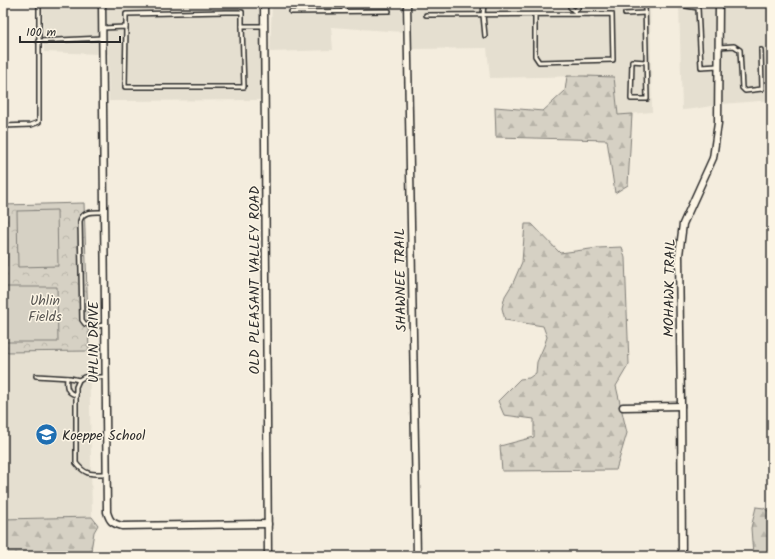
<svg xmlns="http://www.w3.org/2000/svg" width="775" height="559" font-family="Kalam,sans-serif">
<defs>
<pattern id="forest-firs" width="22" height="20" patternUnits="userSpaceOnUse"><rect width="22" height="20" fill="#d6d1c4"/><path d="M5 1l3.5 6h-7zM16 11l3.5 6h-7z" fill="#b8b4a9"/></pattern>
<pattern id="park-crowns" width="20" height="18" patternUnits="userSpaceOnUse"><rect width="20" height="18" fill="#d6d1c4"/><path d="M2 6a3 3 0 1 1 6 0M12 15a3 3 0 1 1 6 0" fill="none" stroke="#b8b4a9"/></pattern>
</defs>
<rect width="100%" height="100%" fill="#f4edde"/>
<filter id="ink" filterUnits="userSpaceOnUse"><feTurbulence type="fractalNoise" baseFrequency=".025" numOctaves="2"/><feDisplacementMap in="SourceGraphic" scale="8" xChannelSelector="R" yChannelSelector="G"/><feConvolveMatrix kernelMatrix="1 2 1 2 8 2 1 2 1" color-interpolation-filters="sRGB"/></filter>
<g filter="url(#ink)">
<g fill="#e5dfd0">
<polygon points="42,3 260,3 265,52 268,100 109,101 108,54 100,54 44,52"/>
<polygon points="272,3 401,3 403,32 331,27 333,50 270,52"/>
<polygon points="411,3 650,3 652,112 618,115 614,77 586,76 490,78 487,48 411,49 410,8"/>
<polygon points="679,3 772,3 772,100 722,104 694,109 682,110"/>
<polygon points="89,351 92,517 3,519 3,352"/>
</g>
<g fill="url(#forest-firs)" stroke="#807e78">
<polygon points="567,76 586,76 614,77 618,115 632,114 628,185 615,193 607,140 496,137 495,107 543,111 565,91"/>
<polygon points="525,224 532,224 560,253 598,248 622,247 625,258 629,364 616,386 627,433 616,470 502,471 500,446 534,437 534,419 504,415 498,401 520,379 529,378 536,373 537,362 544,346 547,337 543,326 505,320 502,308 505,296 513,283 522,262"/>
<polygon points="756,507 764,508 772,514 772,556 753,556 751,528"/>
<polygon points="92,517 98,525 94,532 90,556 3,556 3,519"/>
</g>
<polygon fill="url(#park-crowns)" stroke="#807e78" points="84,203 89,351 3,352 3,205"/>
<g fill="#d6d1c4" stroke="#807e78">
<polygon points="57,210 58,266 18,267 17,211"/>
<polygon points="3,211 6,211 7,267 3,267"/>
<polygon points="3,287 57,287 58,342 3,342"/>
</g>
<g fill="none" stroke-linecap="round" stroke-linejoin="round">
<defs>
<g id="lane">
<polyline points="344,3 344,11"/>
<polyline points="484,3 483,15 485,36"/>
<polyline points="570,3 570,7 574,11 578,8 578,3"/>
<polyline points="645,3 647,99 631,99 632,61 646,62"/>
<polyline points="685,3 686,6 698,8 701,67 718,66"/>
<polyline points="291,12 389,11"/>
<polyline points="625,14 645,13"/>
<polyline points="426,15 612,14 613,60 539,62 535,56 535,15"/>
<polyline points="126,27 126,14 226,12 242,12 242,26"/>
<polyline points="102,28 126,27 125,87 244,87 242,26 264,26"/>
<polyline points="38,41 102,38"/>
<polyline points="719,47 734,46 740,50 742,88 745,91 762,89 761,50"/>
<polyline points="3,126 31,125 39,122 39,3"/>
<path d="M104 212C95 212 83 210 80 221L82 320 85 324 97 326 105 325"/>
<polyline points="36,376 70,378 79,380"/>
<path d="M105 377H84L79 380 76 387V463C86 476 92 474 106 474"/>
<path d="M67 378C66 387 67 393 76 395"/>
</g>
<g id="street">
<path d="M102 3 107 512C110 522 112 523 122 526L268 524"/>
<polyline points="264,3 268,556"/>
<polyline points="407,3 417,556"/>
<polyline points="623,407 681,406"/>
<polyline points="682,556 681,406 679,255 683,224 713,158 718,123 719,3"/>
</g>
</defs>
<use href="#lane" stroke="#2b2b2b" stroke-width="6"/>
<use href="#street" stroke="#2b2b2b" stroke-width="9"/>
<use href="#lane" stroke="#fcf5e5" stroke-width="3"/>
<use href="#street" stroke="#fcf5e5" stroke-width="6"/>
</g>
</g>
<defs>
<symbol id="school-disc" viewBox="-11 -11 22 22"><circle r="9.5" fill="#1f6fb2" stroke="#fcf5e5"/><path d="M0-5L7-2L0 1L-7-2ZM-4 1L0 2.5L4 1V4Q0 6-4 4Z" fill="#fff"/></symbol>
</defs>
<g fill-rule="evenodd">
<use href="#school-disc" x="34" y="422" width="25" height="25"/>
</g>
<g text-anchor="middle" stroke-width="3" stroke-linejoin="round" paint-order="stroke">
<g font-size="14" fill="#2b2b2b" stroke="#fcf5e5">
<text transform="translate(254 280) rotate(-90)" y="5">OLD PLEASANT VALLEY ROAD</text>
<text transform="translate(400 280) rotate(-91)" y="5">SHAWNEE TRAIL</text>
<text transform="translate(669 288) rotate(-89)" y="5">MOHAWK TRAIL</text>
<text transform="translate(93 342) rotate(-90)" y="5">UHLIN DRIVE</text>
</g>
<g font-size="14" fill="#565451" stroke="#fcf5e5">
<text x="45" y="305">Uhlin<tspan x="45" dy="16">Fields</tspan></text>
</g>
<g font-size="14" fill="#2b2b2b" stroke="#fcf5e5" text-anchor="start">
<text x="62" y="440">Koeppe School</text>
</g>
</g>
<rect width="775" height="559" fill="none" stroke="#fcf5e5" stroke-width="16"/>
<rect x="8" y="8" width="759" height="543" fill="none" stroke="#2b2b2b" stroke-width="1.5" filter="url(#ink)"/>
<path d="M20 36v6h100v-6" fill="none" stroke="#2b2b2b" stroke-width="2"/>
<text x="26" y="36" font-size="12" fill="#2b2b2b" stroke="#fcf5e5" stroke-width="3" paint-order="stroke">100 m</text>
</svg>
